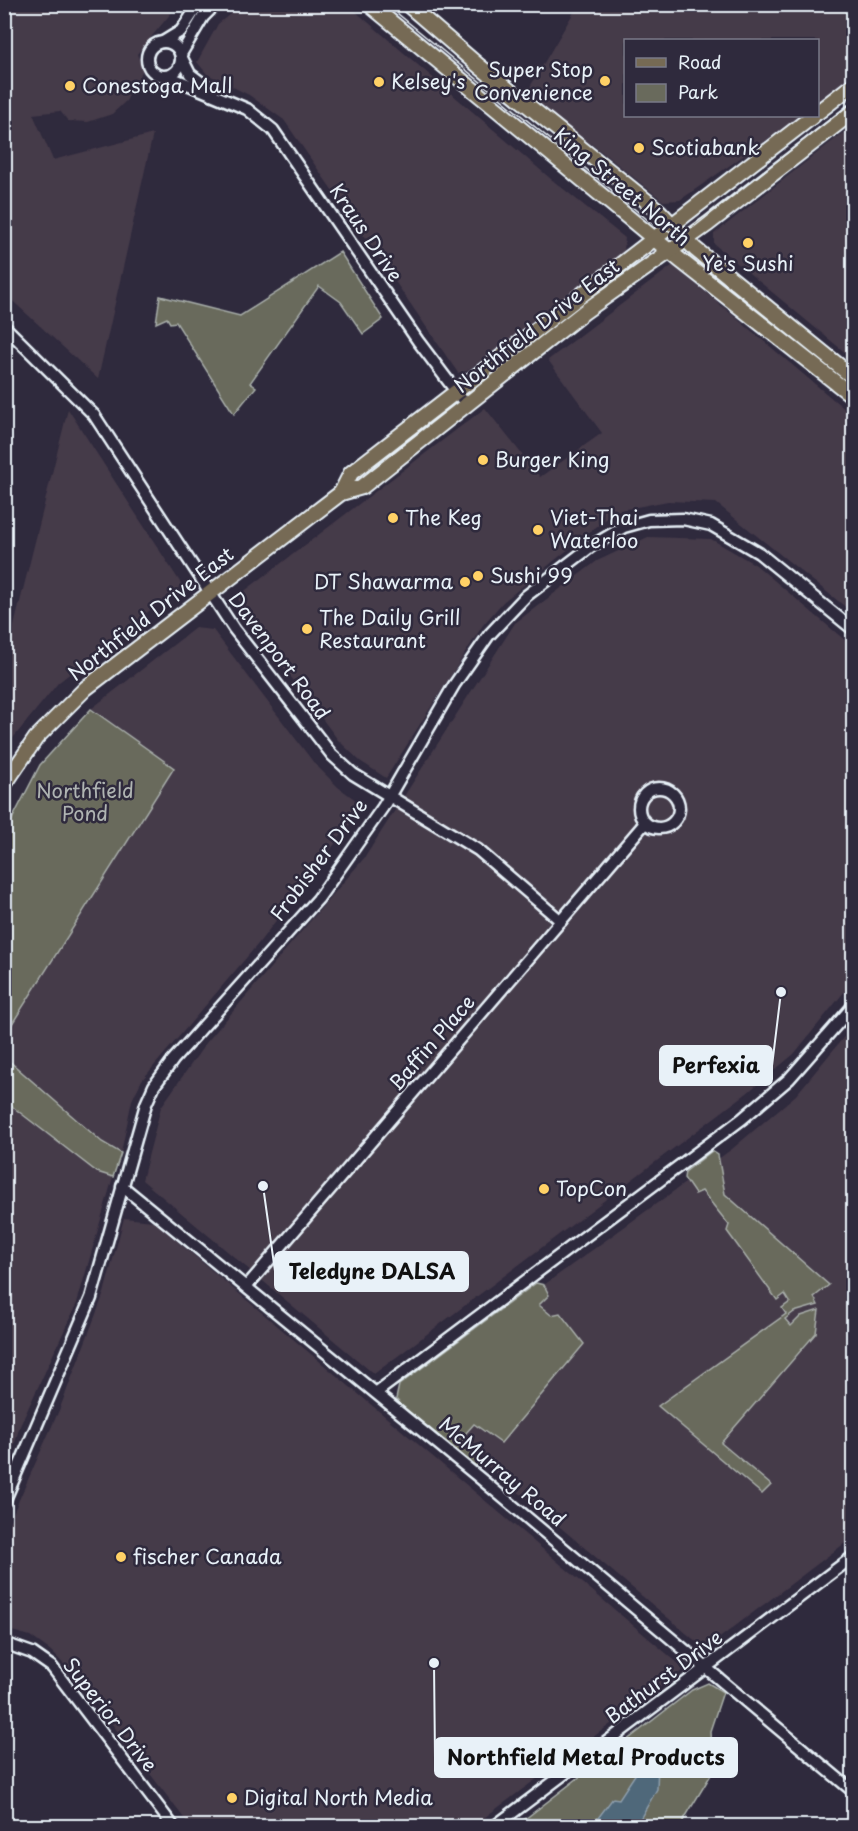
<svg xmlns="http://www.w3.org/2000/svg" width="858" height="1831" font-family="'Playpen Sans',sans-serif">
<rect width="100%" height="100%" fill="#2f2a3d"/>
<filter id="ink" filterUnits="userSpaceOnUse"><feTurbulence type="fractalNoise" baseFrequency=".0167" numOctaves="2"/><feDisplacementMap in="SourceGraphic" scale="12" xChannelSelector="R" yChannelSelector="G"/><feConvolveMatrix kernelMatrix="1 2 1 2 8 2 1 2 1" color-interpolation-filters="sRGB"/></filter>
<g filter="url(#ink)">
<g fill="#453a49">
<polygon points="5,4 178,5 137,54 143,70 126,101 112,114 88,122 68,121 60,111 33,114 53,160 153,134 98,379 5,294"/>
<polygon points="241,5 348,5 551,179 625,238 624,252 467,371 458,373 284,120 249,95 207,74 197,62 218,24"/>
<polygon points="578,5 853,5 853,74 818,103 818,40 626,40 626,116 801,116 680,200 663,201 598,149 524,97"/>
<polygon points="853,125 853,359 714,244 714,234"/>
<polygon points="673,265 853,416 853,613 716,503 668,501 616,511 503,602 483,625 386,778 360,761 338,740 240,609 238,596 485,408 540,477 602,433 548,360"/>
<polygon points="68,409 182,585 58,683 5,748 5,662"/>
<polygon points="648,537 711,539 756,565 853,647 853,981 794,1054 747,1093 374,1374 142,1180 161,1107 206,1043 365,857 515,623 597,561"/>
<polygon points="195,628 213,630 314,763 338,787 364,806 258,944 142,1080 132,1100 121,1153 102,1142 8,1060 5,1053 5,1035 174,768 91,709"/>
<polygon points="853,1026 853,1537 705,1649 404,1396 530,1295 732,1149 796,1095"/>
<polygon points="5,1101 97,1172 113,1177 77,1303 20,1426 5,1475"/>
<polygon points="124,1218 153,1221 685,1669 473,1826 190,1826 76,1677 51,1651 30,1636 5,1629 6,1529 60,1408 104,1293"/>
</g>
<g fill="#696a5c" stroke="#a8aeaa" stroke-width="1.5">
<polygon points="340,252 383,319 363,334 341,302 319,286 250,383 256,387 234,414 176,322 170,323 167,318 156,323 160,296 240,316"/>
<polygon points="91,709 174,768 5,1035 5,833 40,765"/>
<polygon points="5,1053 8,1060 102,1142 121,1153 113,1177 97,1172 5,1101"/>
<polygon points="712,1151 718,1155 725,1194 829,1285 814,1297 818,1305 794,1312 785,1319 791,1326 801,1316 819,1310 816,1333 721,1443 771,1485 762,1494 658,1406 786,1314 782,1308 790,1302 785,1294 777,1300 727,1231 729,1225 702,1191 695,1194 684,1178 685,1172"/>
<polygon points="536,1283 544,1285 549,1295 539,1305 551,1315 560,1313 584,1344 501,1443 474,1424 465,1434 463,1441 483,1458 482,1464 475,1466 402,1406 396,1399 399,1385"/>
<polygon points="708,1683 723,1692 710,1731 712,1773 680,1826 516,1826 692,1690"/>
</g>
<polygon fill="#50677a" stroke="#8d9eac" stroke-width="1.5" points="646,1758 658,1764 657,1789 636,1826 592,1826 613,1798 619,1799"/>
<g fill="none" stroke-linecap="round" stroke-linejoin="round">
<defs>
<g id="minor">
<circle cx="164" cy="59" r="17"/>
<polyline points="163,42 181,31 199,4"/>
<polyline points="181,54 203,17 216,4"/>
<polyline points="182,58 190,74 213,91"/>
<polyline points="168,76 247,109 273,130 418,341 467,406"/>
<polyline points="4,326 94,415 234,629 332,755 353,774 478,850 561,921"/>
<circle cx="659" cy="808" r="20"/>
<polyline points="122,1186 481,1479 854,1792"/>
<polyline points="247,1286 645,823"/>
<polyline points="377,1392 742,1119 789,1079 854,1005"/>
<polyline points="4,1502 91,1298 146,1104 154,1086 173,1060 318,899 383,807 454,685 489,635 526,596 593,545 624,527 649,520 683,519 711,525 759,553 854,630"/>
<polyline points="4,1643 32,1653 52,1667 173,1826"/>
<polyline points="495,1826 854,1556"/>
</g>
<g id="major">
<polyline points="369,4 680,260 854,397"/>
<polyline points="407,4 479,66 659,211 695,249 854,378"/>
<polyline points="818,112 854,84"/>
<polyline points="341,493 351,473 813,116"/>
<polyline points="4,785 36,738 86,688 341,493 362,487 584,312 708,224 854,111"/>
</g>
</defs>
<use href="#minor" stroke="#e8f1f8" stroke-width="15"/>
<use href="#major" stroke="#e8f1f8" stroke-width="18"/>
<use href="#minor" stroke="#2f2a3d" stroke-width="10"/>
<use href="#major" stroke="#766a54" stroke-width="14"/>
<polyline stroke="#e8f1f8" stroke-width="1.5" points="386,4 654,225 672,232 694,227 854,100"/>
</g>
</g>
<g fill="#ffd166" stroke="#2f2a3d" stroke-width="2">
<circle cx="605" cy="81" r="6"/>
<circle cx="379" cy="82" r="6"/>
<circle cx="70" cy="86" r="6"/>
<circle cx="639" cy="148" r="6"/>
<circle cx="748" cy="243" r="6"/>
<circle cx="483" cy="460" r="6"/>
<circle cx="393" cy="518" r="6"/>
<circle cx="538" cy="530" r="6"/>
<circle cx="478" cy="576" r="6"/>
<circle cx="465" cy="582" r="6"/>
<circle cx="307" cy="629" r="6"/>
<circle cx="544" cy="1189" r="6"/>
<circle cx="121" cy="1557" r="6"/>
<circle cx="232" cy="1798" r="6"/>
</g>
<g text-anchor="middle" stroke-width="5" stroke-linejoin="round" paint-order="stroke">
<g font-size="20" fill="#e8f1f8" stroke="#2f2a3d" text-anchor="start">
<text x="593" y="77" text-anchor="end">Super Stop<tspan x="593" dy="23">Convenience</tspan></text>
<text x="391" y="89">Kelsey's</text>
<text x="82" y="93">Conestoga Mall</text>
<text x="651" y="155">Scotiabank</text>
<text x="748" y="271" text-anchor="middle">Ye's Sushi</text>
<text x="495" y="467">Burger King</text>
<text x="405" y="525">The Keg</text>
<text x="550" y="525">Viet-Thai<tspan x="550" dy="23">Waterloo</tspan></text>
<text x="490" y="583">Sushi 99</text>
<text x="453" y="589" text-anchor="end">DT Shawarma</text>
<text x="319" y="625">The Daily Grill<tspan x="319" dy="23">Restaurant</tspan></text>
<text x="556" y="1196">TopCon</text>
<text x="133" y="1564">fischer Canada</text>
<text x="244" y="1805">Digital North Media</text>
</g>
<g font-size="20" fill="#e8f1f8" stroke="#2f2a3d">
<text transform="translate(622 187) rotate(40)" y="7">King Street North</text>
<text transform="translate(366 233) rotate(56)" y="7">Kraus Drive</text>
<text transform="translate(537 326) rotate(-38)" y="7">Northfield Drive East</text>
<text transform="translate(151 614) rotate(-38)" y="7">Northfield Drive East</text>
<text transform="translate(279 656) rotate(53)" y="7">Davenport Road</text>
<text transform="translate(319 860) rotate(-53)" y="7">Frobisher Drive</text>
<text transform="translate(432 1043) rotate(-49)" y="7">Baffin Place</text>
<text transform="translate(502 1472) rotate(40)" y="7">McMurray Road</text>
<text transform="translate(664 1677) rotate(-37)" y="7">Bathurst Drive</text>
<text transform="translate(110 1715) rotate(52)" y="7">Superior Drive</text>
</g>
<g font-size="20" fill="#afb4b2" stroke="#2f2a3d">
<text x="85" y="798">Northfield<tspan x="85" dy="23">Pond</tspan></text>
</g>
</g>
<path fill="none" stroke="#e8f1f8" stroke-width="2" d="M781 992L772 1066M263 1186L275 1271M434 1663L435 1758"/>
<g fill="#e8f1f8" stroke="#2f2a3d" stroke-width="2">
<circle cx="781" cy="992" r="6"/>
<circle cx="263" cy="1186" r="6"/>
<circle cx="434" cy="1663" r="6"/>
</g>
<g fill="#e8f1f8" stroke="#e8f1f8" stroke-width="2">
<rect x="660" y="1046" width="112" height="39" rx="6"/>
<rect x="275" y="1252" width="193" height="39" rx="6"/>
<rect x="435" y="1738" width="302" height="39" rx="6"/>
</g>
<g font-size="21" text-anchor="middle" font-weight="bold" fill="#111">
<text x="716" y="1073">Perfexia</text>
<text x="372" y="1279">Teledyne DALSA</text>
<text x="586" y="1765">Northfield Metal Products</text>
</g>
<rect width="858" height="1831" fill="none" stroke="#2f2a3d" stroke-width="24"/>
<rect x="12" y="12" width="834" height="1807" fill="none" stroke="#e8f1f8" stroke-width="2" filter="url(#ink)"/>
<rect x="624" y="39" width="195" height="78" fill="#2f2a3d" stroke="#797a88" stroke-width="1.5"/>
<rect x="636" y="58" width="30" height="9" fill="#766a54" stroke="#797a88" stroke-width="1.5"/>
<text x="678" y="69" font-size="18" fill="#e8f1f8">Road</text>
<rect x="636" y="84" width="30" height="18" fill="#696a5c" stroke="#797a88" stroke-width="1.5"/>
<text x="678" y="99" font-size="18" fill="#e8f1f8">Park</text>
</svg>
